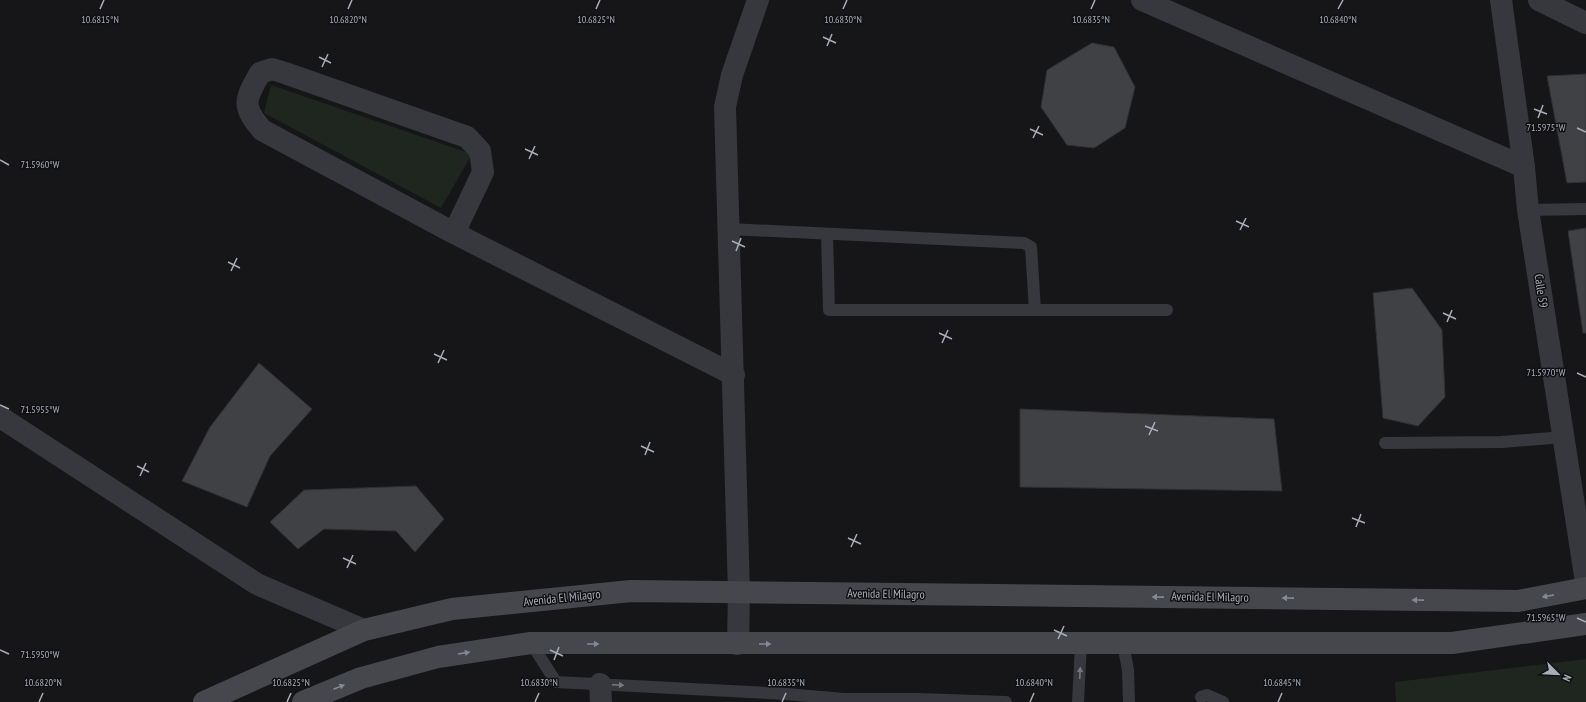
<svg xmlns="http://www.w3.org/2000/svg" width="1586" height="702" font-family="'PT Sans Narrow',sans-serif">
<rect width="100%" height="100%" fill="#161618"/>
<g fill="#1e261f">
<polygon points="271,85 472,154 441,208 264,113"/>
<polygon points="1586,659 1586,702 1396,702 1395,682"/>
</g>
<g fill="#404145" stroke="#303034">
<polygon points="1092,43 1114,47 1135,87 1125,128 1094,148 1067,145 1041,107 1047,70"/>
<polygon points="1586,74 1586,182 1567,183 1547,76"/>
<polygon points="1586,228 1586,333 1583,333 1568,231"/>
<polygon points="1412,288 1442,330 1445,397 1418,426 1383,418 1373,293"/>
<polygon points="259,363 312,409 270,456 247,507 182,481 210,427"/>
<polygon points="1020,409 1274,419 1282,491 1020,487"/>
<polygon points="416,486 444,519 415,552 396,531 324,529 298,549 270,522 304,490"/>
</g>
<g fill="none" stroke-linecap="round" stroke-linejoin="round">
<g stroke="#37383d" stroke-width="12">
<polyline points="1528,210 1586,209"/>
<polyline points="729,229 1024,243 1031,247 1035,310"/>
<polyline points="827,234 829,310 1167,310"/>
<polyline points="1385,443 1501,442 1563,437"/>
<polyline points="531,643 556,682 786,694 844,699 844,702"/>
<polyline points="1123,644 1128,670 1129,702"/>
<polyline points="1201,697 1207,695 1223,702"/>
<polyline points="844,699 917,699 917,702"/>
<polyline points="917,699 1006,702"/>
<polyline points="1078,702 1081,644"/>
</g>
<g stroke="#37383d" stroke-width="22">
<polyline points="1142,0 1524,167"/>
<polyline points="1501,0 1524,167 1528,210 1586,582"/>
<polyline points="1539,0 1586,23"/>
<path d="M454 233 483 172 480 151 467 137 285 73 272 69 260 73C245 100 241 105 262 130L454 233 734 375"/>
<polyline points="0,417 257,584 364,630"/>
<polyline points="738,644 739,592 725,107 732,75 758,0"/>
<polyline points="600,684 601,702"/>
</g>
<g stroke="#45474d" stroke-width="22">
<polyline points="204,702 364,630 452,609 631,591 1518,601 1586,588"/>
<polyline points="303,702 361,678 438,657 531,643 1452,643 1586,624"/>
</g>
</g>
<defs><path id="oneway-solid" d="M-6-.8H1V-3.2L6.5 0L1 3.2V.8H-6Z"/></defs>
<g fill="#858993">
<use href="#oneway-solid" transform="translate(1548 596) rotate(169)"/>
<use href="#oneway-solid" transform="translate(1158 597) rotate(-179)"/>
<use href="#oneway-solid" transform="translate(1288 598) rotate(-179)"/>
<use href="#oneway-solid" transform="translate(1418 600) rotate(-179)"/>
<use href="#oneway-solid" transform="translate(593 644)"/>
<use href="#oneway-solid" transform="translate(765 644)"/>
<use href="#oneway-solid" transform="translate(464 653) rotate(-9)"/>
<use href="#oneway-solid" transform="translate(339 687) rotate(-22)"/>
</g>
<g fill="#757881">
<use href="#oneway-solid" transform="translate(1080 673) rotate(-87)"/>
<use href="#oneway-solid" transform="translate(618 685) rotate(3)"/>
</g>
<path fill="none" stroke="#a8adb8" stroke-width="1.5" d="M100 9 104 0M348 9 352 0M596 9 600 0M843 9 847 0M1091 9 1095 0M1338 9 1343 0M823 37 836 43M827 46 832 34M319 57 331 63M322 67 328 54M1534 109 1547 114M1538 118 1543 105M1577 128 1586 132M1030 129 1043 135M1033 138 1039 126M525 149 538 155M529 159 535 146M0 160 9 165M1236 221 1249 227M1240 230 1246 218M732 241 745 247M736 251 741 238M228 262 240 268M231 271 237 258M1443 313 1456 319M1447 322 1452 310M939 333 952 339M942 343 948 330M434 354 447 360M438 363 444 350M1577 373 1586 377M0 405 9 409M1145 426 1158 431M1149 435 1155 422M641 446 654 452M645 455 650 442M137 466 149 472M140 476 146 463M1352 518 1365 523M1356 527 1361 514M848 538 861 544M851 547 857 534M343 558 356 564M347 568 353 555M1577 618 1586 622M1054 630 1067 636M1058 639 1064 626M0 650 9 654M550 650 563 656M554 660 559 647M39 702 43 693M287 702 291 693M535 702 539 693M782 702 786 693M1030 702 1034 693M1278 702 1282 693"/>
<g text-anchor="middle" stroke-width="3" stroke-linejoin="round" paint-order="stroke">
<g font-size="12" fill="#a8adb8" stroke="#111113">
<text transform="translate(1541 291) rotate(81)" y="4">Calle 59</text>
<text transform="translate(886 594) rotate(1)" y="4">Avenida El Milagro</text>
<text transform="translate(1210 597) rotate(1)" y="4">Avenida El Milagro</text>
<text transform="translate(562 598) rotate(-6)" y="4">Avenida El Milagro</text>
</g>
</g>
<g font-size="10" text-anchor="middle" fill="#a8adb8" stroke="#111113" stroke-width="3" stroke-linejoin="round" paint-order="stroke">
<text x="100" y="23">10.6815°N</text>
<text x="348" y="23">10.6820°N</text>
<text x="596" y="23">10.6825°N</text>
<text x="843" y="23">10.6830°N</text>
<text x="1091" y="23">10.6835°N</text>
<text x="1338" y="23">10.6840°N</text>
<text x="1546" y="131">71.5975°W</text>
<text x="40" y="168">71.5960°W</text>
<text x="1546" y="376">71.5970°W</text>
<text x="40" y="413">71.5955°W</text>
<text x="1546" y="621">71.5965°W</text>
<text x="40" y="658">71.5950°W</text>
<text x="43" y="686">10.6820°N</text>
<text x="291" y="686">10.6825°N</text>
<text x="539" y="686">10.6830°N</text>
<text x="786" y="686">10.6835°N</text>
<text x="1034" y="686">10.6840°N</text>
<text x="1282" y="686">10.6845°N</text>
</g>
<g transform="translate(1558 674) rotate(114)" stroke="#111113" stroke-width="3" paint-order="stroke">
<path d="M0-3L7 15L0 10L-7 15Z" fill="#a8adb8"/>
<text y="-6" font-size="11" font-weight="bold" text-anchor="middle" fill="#a8adb8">N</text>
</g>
</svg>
